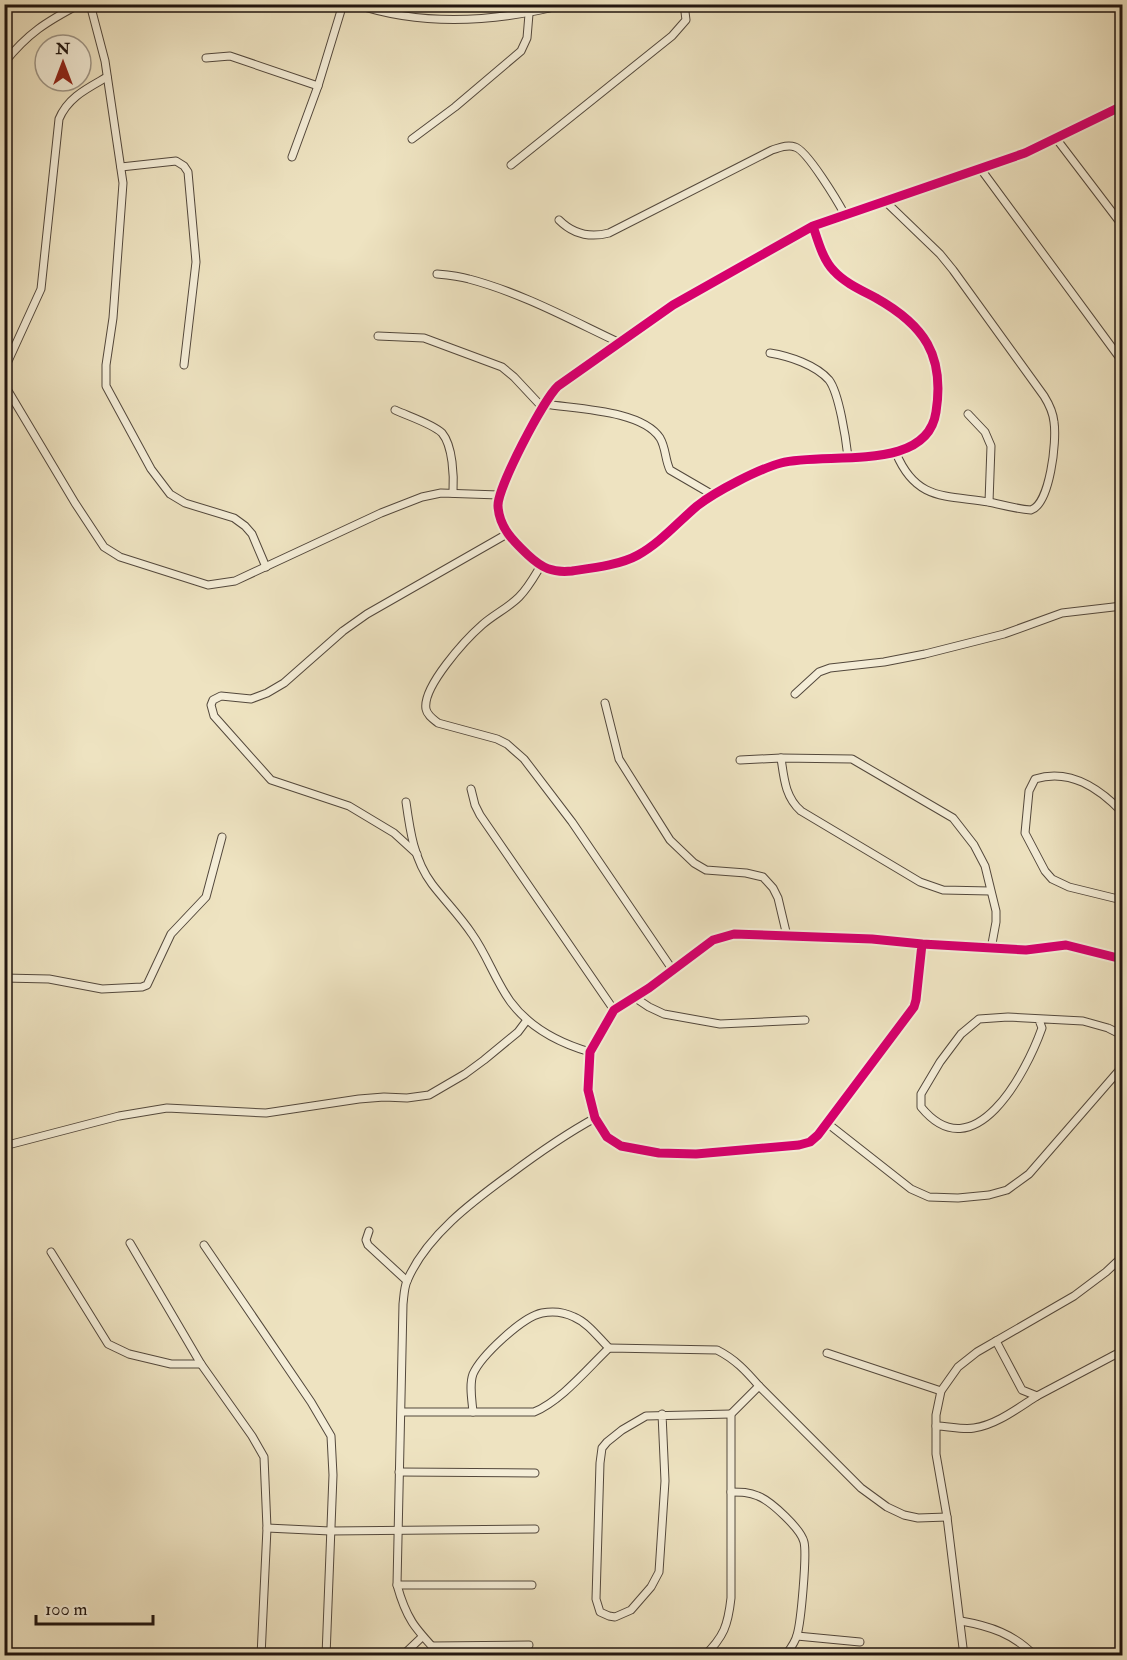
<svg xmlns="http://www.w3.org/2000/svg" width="1127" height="1660" font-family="'IM FELL Double Pica',serif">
<rect width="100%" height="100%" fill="#eee3c1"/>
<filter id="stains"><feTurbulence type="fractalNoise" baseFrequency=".00333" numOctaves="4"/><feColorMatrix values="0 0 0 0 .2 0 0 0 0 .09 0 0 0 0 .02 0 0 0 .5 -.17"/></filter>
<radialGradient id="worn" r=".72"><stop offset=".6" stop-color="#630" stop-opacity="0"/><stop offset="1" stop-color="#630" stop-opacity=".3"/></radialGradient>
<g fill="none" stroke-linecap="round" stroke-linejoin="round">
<defs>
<g id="minor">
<polyline points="90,4 105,61 123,183 113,318 106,365 106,386 151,469 170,494 185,503 234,518 245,526 252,534 266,567"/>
<path d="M355 4C423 27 497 22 566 4"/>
<polyline points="206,58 230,56 318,86"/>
<path d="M4 63C28 33 46 22 80 4"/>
<polyline points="1055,137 1122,225"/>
<polyline points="412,139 455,107 521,51 527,38 529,14"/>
<polyline points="292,157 318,86 343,4"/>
<polyline points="511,165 672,36 686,20 684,4"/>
<polyline points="121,167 176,161 184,166 188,172 196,262 184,365"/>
<polyline points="980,168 1122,361"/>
<path d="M886 202 940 254 953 270 1044 396C1049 404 1053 412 1054 422 1057 441 1050 504 1031 510 1016 509 1003 505 989 502 945 495 916 501 896 453"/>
<path d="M559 220C573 234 590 238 609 233L772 150C779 148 787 144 795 147 807 150 838 202 845 215"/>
<path d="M813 226C818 241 823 260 834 271 845 283 861 290 876 298 924 325 945 355 936 412 927 474 825 451 781 463 759 469 716 491 697 506 678 522 660 543 638 555 620 565 593 568 572 571 552 573 542 568 528 555 513 541 499 527 498 506 497 488 544 399 558 386L673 305 813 226 1025 153 1122 106"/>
<path d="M437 274C448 275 459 276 469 279 522 293 571 320 620 343"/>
<polyline points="378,336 424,338 502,367 514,377 543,408"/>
<path d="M770 353C789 356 816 365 829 380 839 393 846 439 848 457"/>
<path d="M4 370 41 289 59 119C68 97 88 88 107 77"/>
<polyline points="4,384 75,503 104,547 120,557 208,585 235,581 381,513 422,497 441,493 499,495"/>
<path d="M545 404C576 409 642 410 660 438 666 448 665 460 670 470L713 495"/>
<path d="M395 410C408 416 433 424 442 433 453 446 454 477 453 493"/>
<polyline points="968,414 985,432 991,446 989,502"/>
<path d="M540 567C534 577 528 588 519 597 508 608 493 615 482 625 466 639 422 687 426 709 427 715 433 719 438 723L497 739 507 744 524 759 572 822 672 969"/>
<polyline points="795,694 819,672 830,668 884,662 925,654 1004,634 1062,613 1122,606"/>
<polyline points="605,703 619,759 670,840 694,863 706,870 746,873 763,877 773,888 778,898 787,936"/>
<path d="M781 758C784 778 785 797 801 811L920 882 943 890 990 891"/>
<polyline points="740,760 781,758 852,759 953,818 974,845 985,866 996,911 996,922 991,949"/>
<polyline points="471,789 475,805 480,815 614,1010"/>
<path d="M406 802C410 831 414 860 432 884 445 901 460 916 472 934 487 955 495 980 510 1001 529 1027 559 1043 590 1052"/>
<path d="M1122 812C1099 788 1070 768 1035 779L1029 791 1025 833 1045 871 1052 879 1069 887 1122 900"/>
<polyline points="417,854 394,833 349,806 271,780 214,716 211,705 213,700 221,696 251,699 267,693 284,683 343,631 367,614 507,534"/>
<polyline points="922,944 916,1000 914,1007 818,1135 810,1142 799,1145 696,1154 659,1153 621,1146 607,1137 595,1118 588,1090 590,1052 614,1010 649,988 713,940 734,934 872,939 922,944 1026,950 1066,945 1122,959"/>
<polyline points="4,978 49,979 102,989 142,987 147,985 171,934 206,897 222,837"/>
<polyline points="634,997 649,1007 664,1014 720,1024 805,1020"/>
<path d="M1039 1020 1042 1028C1026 1073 974 1172 921 1107V1094L940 1062 961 1034 979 1019 1008 1017 1083 1021 1108 1028 1122 1035"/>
<polyline points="827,1123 911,1189 929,1197 958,1198 989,1195 1007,1190 1029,1174 1122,1067"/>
<polyline points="4,1146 119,1116 167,1108 266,1113 359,1099 384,1097 407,1098 429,1095 465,1074 484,1060 518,1032 527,1020"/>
<polyline points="369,1231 366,1240 368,1245 407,1281"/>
<polyline points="130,1243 201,1364 252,1436 264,1457 267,1528 261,1656"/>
<polyline points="204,1245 311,1402 331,1436 333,1475 326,1656"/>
<polyline points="51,1252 108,1344 129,1354 171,1364 201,1364"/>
<polyline points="996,1341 1022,1390 1037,1396 1122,1351"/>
<polyline points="827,1353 941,1391"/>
<path d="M402 1412H534C561 1401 587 1369 609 1348L717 1350C735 1359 746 1371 759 1386L861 1488 887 1507 904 1515 918 1518 947 1517"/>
<path d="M473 1412C472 1400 469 1385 473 1374 481 1356 522 1317 542 1313 552 1311 564 1312 574 1317 588 1323 598 1337 609 1348"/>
<polyline points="662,1414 665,1481 659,1572 651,1587 631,1610 615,1617 609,1616 600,1612 596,1599 600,1463 602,1448 607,1442 622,1430 646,1416 731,1414"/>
<path d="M936 1426C948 1426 962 1430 974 1428 996 1425 1018 1408 1037 1396"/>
<polyline points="399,1472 535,1473"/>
<path d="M731 1492C741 1492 749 1492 758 1496 771 1501 801 1529 804 1542 807 1555 801 1622 797 1635 795 1643 790 1649 785 1656"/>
<polyline points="267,1528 330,1531 535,1529"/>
<polyline points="397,1585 532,1585"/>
<path d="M961 1621C990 1626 1014 1634 1035 1656"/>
<polyline points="797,1636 860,1642"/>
<polyline points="432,1646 529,1645"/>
<polyline points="402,1656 422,1637"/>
<path d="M441 1656C416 1629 407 1621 397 1585L403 1304C404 1296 404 1288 407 1281 426 1236 472 1202 509 1175 537 1154 564 1135 595 1118"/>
<path d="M704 1656C724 1637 728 1625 731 1598V1414L759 1386"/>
<polyline points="964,1656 947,1517 936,1454 936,1415 941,1391 958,1367 977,1352 1074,1296 1106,1272 1122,1257"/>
</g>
</defs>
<use href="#minor" stroke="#53483c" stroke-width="9"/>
<use href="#minor" stroke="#f4edd7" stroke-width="7"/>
<defs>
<g id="cycleway">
<path d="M813 226C818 241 823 260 834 271 845 283 861 290 876 298 924 325 945 355 936 412 927 474 825 451 781 463 759 469 716 491 697 506 678 522 660 543 638 555 620 565 593 568 572 571 552 573 542 568 528 555 513 541 499 527 498 506 497 488 544 399 558 386L673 305 813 226 1025 153 1122 106"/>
<polyline points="922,944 916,1000 914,1007 818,1135 810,1142 799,1145 696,1154 659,1153 621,1146 607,1137 595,1118 588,1090 590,1052 614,1010 649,988 713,940 734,934 872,939 922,944 1026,950 1066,945 1122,959"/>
</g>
</defs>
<use href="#cycleway" stroke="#f4edd7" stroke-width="13"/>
<use href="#cycleway" stroke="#d6006c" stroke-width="9"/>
</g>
<rect width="1127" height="1660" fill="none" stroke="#eee3c1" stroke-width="24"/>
<rect x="6" y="6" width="1115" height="1648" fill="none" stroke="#1f140f" stroke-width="3"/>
<rect x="12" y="12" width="1103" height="1636" fill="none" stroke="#1f140f" stroke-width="1.5"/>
<g transform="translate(63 63)"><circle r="28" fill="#f4edd7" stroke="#9f9687" stroke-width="1.5"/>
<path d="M0-4.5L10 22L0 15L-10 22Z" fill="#8f2418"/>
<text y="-9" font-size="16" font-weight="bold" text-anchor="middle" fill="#1f140f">N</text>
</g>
<path d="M36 1615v9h117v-9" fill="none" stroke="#1f140f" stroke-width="3"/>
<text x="45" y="1615" font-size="18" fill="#1f140f" stroke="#f4edd7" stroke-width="4.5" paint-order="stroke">100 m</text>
<rect width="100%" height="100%" filter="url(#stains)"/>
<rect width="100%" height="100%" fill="url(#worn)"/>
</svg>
